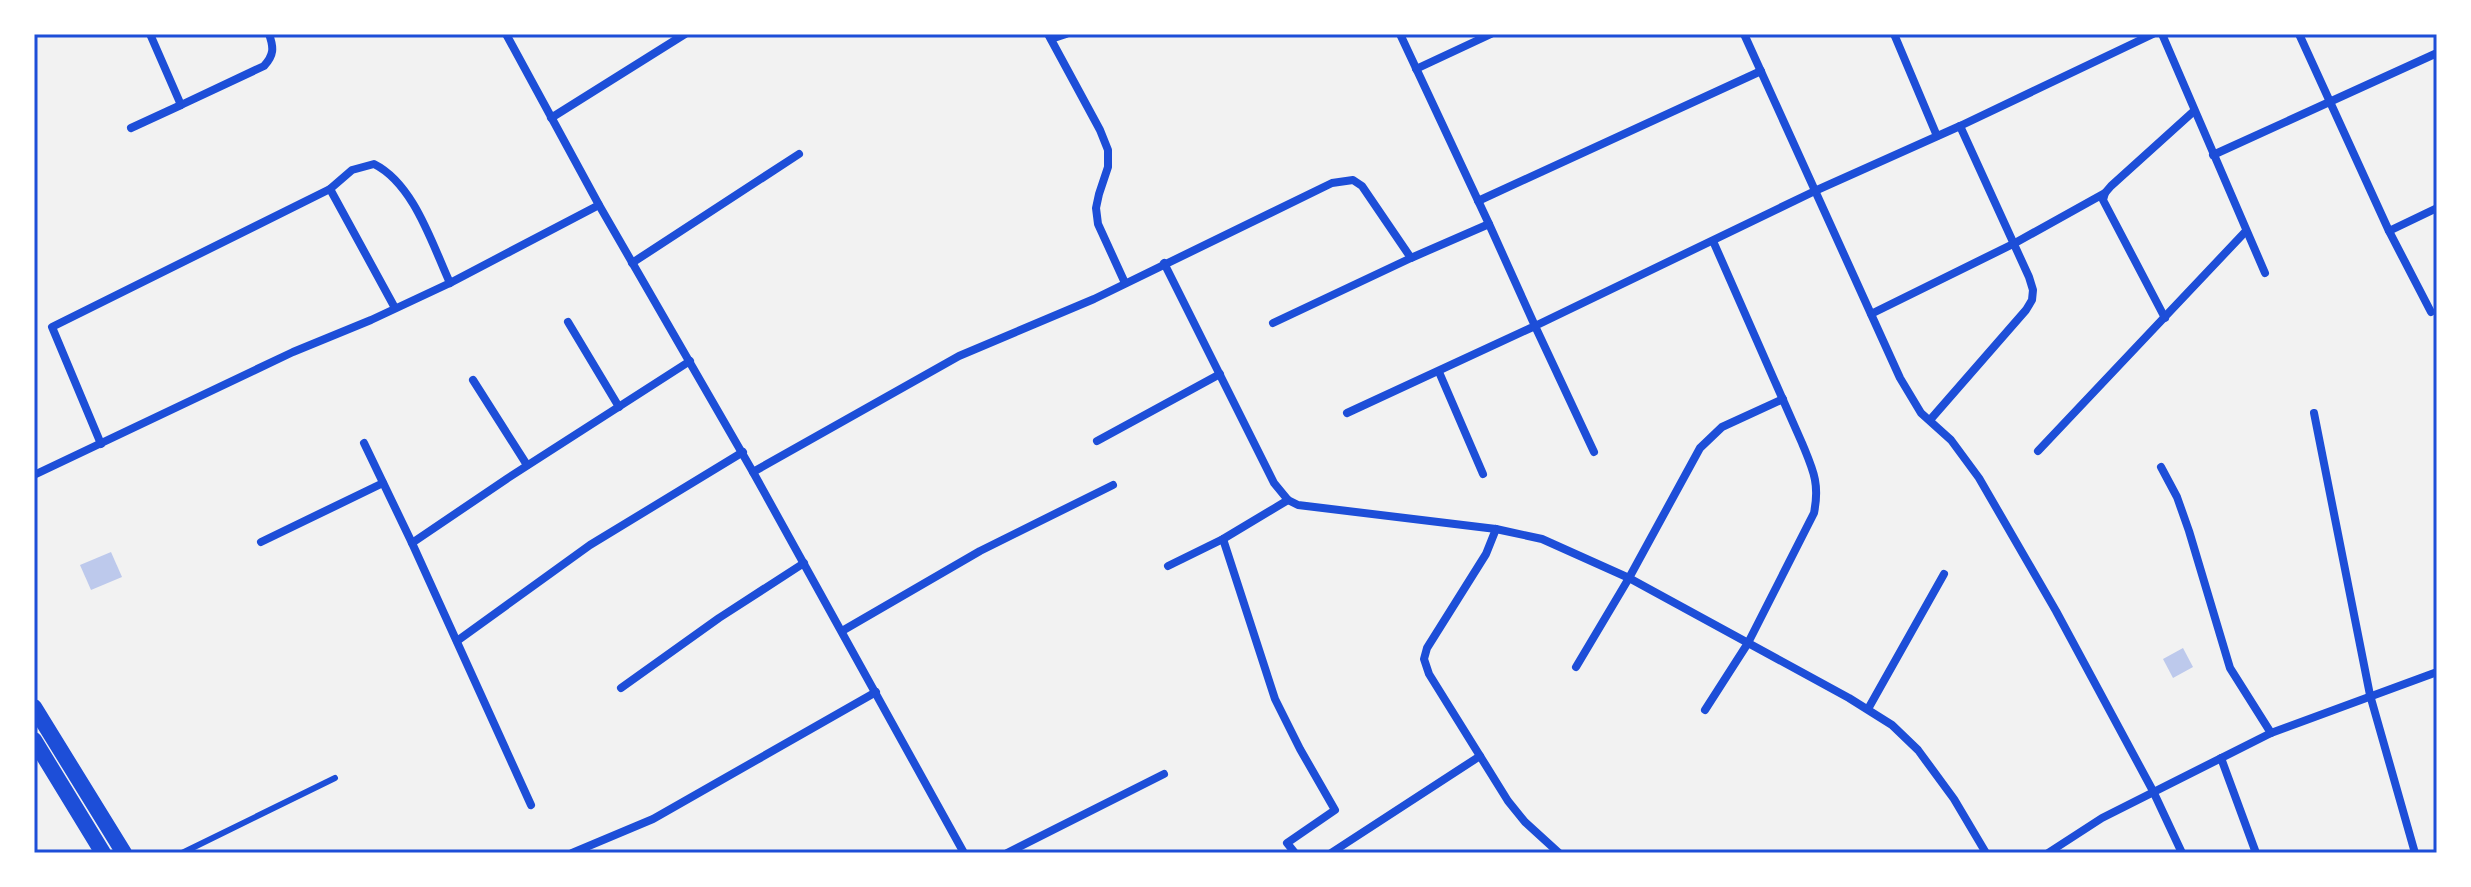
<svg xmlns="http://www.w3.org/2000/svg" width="2471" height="887" font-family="Ubuntu,sans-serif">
<rect width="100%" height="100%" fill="#f2f2f2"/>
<g fill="#bdc9ec">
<polygon points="111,552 122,577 91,590 80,565"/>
<polygon points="2183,648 2193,667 2173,678 2163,659"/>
</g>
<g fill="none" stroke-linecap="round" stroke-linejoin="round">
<polyline stroke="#1d4ed8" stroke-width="6" points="182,853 335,778"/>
<g stroke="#1d4ed8" stroke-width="8">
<path d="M150 34 181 105 264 66C274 55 274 48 269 34"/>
<polyline points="506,34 599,205 753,472 959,356 1094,299 1332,183 1353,180 1362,186 1411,258 1489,224 1535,326 1347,413"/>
<polyline points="1048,34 1100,130 1108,150 1108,167 1099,194 1096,208 1098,224 1125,283"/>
<polyline points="1400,34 1489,224"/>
<polyline points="1744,34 1900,378 1921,413 1951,440 1979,478 2056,611 2153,791 2182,853"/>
<polyline points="1894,34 1937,136"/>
<polyline points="2162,34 2265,273"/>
<polyline points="2299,34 2389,231 2431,312"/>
<polyline points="1051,39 1066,34"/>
<polyline points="1416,69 1491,34"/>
<polyline points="551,118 685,34"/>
<polyline points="131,128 181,105"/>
<polyline points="2213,155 2437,53"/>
<polyline points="330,189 395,308"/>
<polyline points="1478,201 1761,71"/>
<polyline points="2389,231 2437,208"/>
<polyline points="632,263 799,154"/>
<polyline points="1164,263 1274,483 1288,500 1298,505 1496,529 1542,539 1629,578 1849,698 1892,725 1918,750 1954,799 1986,853"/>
<polyline points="1871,314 2015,243 2105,193"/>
<polyline points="2165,318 2103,200 2105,193 2111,186 2194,111"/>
<polyline points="568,322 619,407"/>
<polyline points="1273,323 1411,258"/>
<polyline points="1439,372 1483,474"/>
<polyline points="473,380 527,465"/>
<polyline points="2314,413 2370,695 2415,853"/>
<polyline points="1930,420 2026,310 2032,300 2033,290 2029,277 1960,126"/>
<polyline points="1097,441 1220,374"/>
<polyline points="364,443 412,543 531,805"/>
<path d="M101 444 52 327 330 189 352 170 374 164C414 184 432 244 450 283"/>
<polyline points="2038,451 2246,231"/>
<polyline points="1594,452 1535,326 1817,190 1960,126 2153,34"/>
<polyline points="2161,467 2177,497 2189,531 2230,668 2271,733"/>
<polyline points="753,472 964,853"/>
<polyline points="34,475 293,352 371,320 450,283 599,205"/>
<polyline points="1496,529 1486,554 1427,648 1424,659 1429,674 1508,801 1525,822 1559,853"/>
<polyline points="1223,539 1275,699 1300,749 1335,810 1287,843 1295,853"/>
<polyline points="261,542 383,483"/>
<polyline points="412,543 508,478 690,361"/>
<polyline points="1168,566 1223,539 1288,500"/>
<polyline points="842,631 980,551 1113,485"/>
<polyline points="457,641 590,545 743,452"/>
<polyline points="1576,667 1629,578 1700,448 1722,427 1783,399"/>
<polyline points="621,688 719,618 804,563"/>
<polyline points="1868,709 1944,574"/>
<path d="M1705 710 1748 643 1814 513C1820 483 1813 470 1802 443L1713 241"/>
<polyline points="2221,758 2256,853"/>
<polyline points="572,853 653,819 876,692"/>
<polyline points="1007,853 1164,774"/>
<polyline points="1331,853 1480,756"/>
<polyline points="2048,853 2102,818 2271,733 2437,672"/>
</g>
<g stroke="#1d4ed8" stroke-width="16">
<polyline points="34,707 124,853"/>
<polyline points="34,740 103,853"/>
</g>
</g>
<rect width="2471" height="887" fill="none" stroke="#ffffff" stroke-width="72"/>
<rect x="36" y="36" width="2399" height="815" fill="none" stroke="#1d4ed8" stroke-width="3"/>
</svg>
